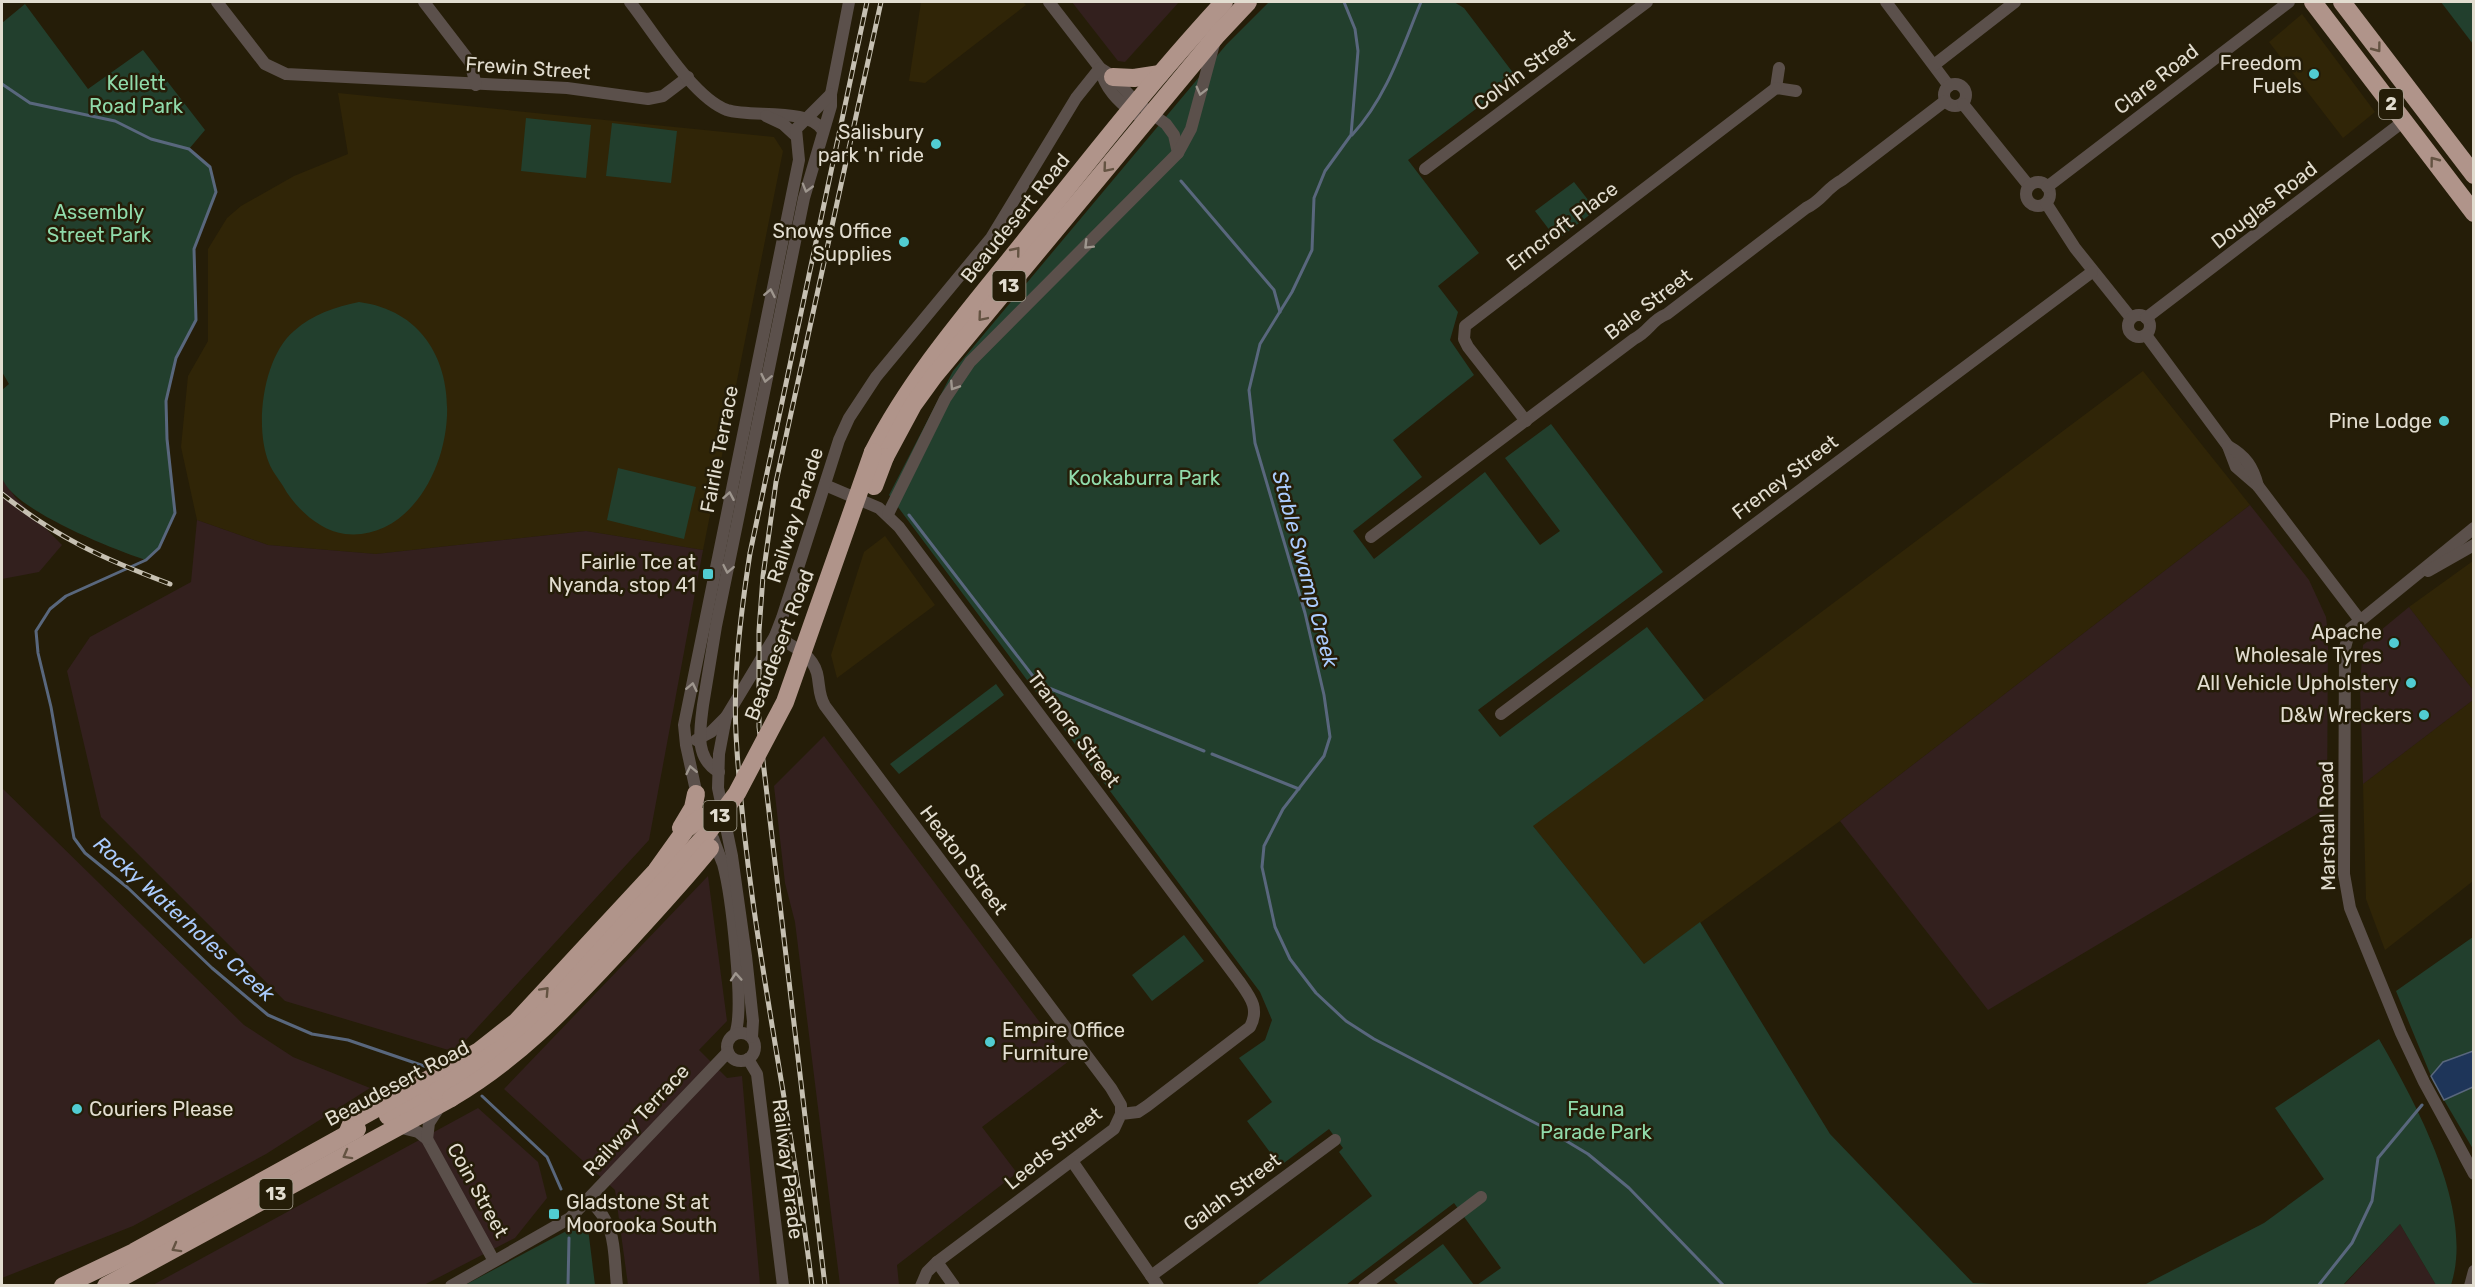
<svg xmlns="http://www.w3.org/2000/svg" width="2475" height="1287" font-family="Rubik,sans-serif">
<rect width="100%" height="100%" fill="#251d08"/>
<g fill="#302507">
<polygon points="921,2 1023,2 1026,5 925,83 909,81"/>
<polygon points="2302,14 2375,112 2343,138 2269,42"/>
<polygon points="338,93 774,137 783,151 703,550 586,531 376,554 268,545 197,520 181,447 188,376 208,341 208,249 227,218 241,206 294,176 348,154"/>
<polygon points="2143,371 2250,505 1840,821 1644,964 1532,825 1704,700"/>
<polygon points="885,536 935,605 837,678 831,655 864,552"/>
<polygon points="2473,561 2473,690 2409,607"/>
<polygon points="2473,700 2473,881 2385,950 2366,899 2363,784"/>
</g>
<g fill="#33201e">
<polygon points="1072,2 1179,2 1125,62 1118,61"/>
<polygon points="2,478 15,497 62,545 39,572 2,579"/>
<polygon points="2250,505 2309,580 2326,617 2328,634 2327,808 1988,1010 1840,821"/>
<polygon points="197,520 268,545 376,554 586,531 703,550 649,840 455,1052 285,1001 101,817 67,671 90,637 191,582"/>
<polygon points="2409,607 2473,690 2473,700 2363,784 2360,685 2363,645"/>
<polygon points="824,736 1069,1061 982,1127 1017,1173 897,1265 899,1285 840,1285 795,922 785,883 774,786"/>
<polygon points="2,788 244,1025 293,1057 370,1088 266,1154 133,1226 2,1278"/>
<polygon points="708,876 727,1021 699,1050 727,1078 742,1076 760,1285 628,1285 615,1190 504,1089"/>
<polygon points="478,1108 538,1162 547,1198 515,1238 424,1285 151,1286"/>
<polygon points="2400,1224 2436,1285 2343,1286"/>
</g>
<g fill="#223f2d">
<polygon points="1269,2 1454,2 1464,8 1517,78 1408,160 1479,253 1438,286 1458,312 1450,340 1474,375 1393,440 1422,477 1353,531 1374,559 1485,472 1540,545 1560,531 1505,458 1551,424 1663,572 1478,710 1500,737 1647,627 1704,700 1533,826 1644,964 1700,922 1830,1134 1973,1283 2009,1285 1477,1285 1501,1268 1454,1203 1346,1285 1256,1285 1372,1196 1339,1152 1343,1148 1329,1129 1280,1166 1247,1121 1272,1102 1239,1058 1265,1040 1272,1020 1260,992 889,495 953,371 1226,45"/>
<polygon points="2441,2 2473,2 2473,44"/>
<path d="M25 4 88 89 143 50 205 130 189 149 210 167 216 192 194 249 196 320 176 358 166 401 167 439 175 513 159 548 146 560C115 550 10 509 2 477 0 462 1 409 2 390L9 384 2 372V23Z"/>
<polygon points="526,118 591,125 586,178 521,171"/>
<polygon points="612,123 677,131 671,183 606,176"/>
<polygon points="1574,182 1596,210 1557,240 1535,211"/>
<path d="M359 302C501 321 453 546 345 534 320 531 295 508 283 486 278 478 272 471 269 463 254 427 263 357 294 331 313 314 335 307 359 302Z"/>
<polygon points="618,468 696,487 684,539 607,520"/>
<polygon points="996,684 1004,695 899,774 890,764"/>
<polygon points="1184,935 1204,961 1152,1001 1132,975"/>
<polygon points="2473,937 2473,1051 2443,1062 2431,1076 2396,991"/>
<path d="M2379 1039C2416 1104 2475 1210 2451 1285H2436L2400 1224 2343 1285H2144L2264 1223 2324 1179 2275 1108Z"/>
<polygon points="2473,1087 2473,1149 2444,1100"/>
<polygon points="587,1220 595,1285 465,1285"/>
<polygon points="1443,1244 1474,1285 1399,1285 1394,1280"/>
</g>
<polygon fill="#1e3559" stroke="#59677d" stroke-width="1.5" points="2473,1051 2473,1087 2444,1100 2431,1076 2443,1062"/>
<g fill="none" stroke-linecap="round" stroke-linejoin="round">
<g stroke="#59677d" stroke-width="3">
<polyline points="1344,2 1355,29 1358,51 1351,135 1325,171 1314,198 1312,250 1292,292 1260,344 1249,390 1255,443 1305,613 1324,695 1330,737 1324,756 1283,809 1264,846 1262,867 1275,927 1290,959 1316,993 1346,1021 1374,1039 1543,1127 1588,1154 1629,1188 1724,1286"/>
<polyline points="2,84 30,103 115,121 151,139 189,149 210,167 216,192 194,249 196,320 176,358 166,401 167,439 175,513 159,548 146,560 66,596 50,609 36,631 38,653 51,707 74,838 85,853 128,888 212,968 268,1015 312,1034 348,1040 427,1067"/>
<path d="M1352 135C1387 97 1402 48 1421 2"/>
<polyline points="1181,181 1274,290 1280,312"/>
<polyline points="909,515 1039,684 1204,751"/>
<polyline points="1212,754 1299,789"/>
<polyline points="482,1096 547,1157 561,1189"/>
<polyline points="568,1286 569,1238"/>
<polyline points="2318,1286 2352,1243 2372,1201 2378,1158 2422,1105"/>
</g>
<g stroke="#5b504b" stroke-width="12">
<polyline points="217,2 265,64 286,74 567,88 648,99 663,96 688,77"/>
<polyline points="424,2 470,62 476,85"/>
<path d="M630 2C653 31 693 98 727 110 752 118 810 107 823 131"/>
<polyline points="1049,2 1100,68 1111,75 1136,102 1166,124 1174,135 1178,153"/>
<polyline points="1886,2 1949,86"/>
<polyline points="1934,65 2015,2"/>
<path d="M1100 68C1105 89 1118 101 1134 114"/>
<polyline points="1779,68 1776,88 1796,91"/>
<circle cx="1955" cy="95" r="11"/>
<polyline points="1963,104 2029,186"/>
<polyline points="766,116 783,124 795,135"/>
<polyline points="1425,169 1647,2"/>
<circle cx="2038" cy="194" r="12"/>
<polyline points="2047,187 2289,2"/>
<polyline points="2046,203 2075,248 2131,318"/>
<circle cx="2139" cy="326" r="11"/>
<polyline points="2146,318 2404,121"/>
<polyline points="2146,335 2228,446 2236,467 2258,486 2359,619"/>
<polyline points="1526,421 1468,347 1464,339 1465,326 1776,88"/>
<path d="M2228 446C2246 456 2253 467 2258 486"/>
<path d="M825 485 879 508 899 527 1239 981C1250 997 1260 1008 1250 1027L1147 1106 1138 1112 1121 1114 1114 1129 937 1262 927 1272 921 1286"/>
<polyline points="888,514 945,399 970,362 1178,153 1191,129 1214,44"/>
<polyline points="2474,528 2350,629 2345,648 2344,874 2350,908 2401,1033 2424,1082 2474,1174"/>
<path d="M1371 537 1634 339C1650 331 1651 320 1667 314L1806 208C1823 200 1825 189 1842 180L1945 101"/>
<polyline points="2428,571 2474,545"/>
<path d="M775 636C791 645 812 654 817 673 820 685 818 695 825 706L1111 1088 1121 1105V1114"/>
<polyline points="1501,714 2092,272"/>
<polyline points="696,740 711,732 726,717"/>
<path d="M719 772C694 758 700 730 703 705L716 626 804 198 831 106V94L849 2"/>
<polyline points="698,800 686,745 684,725 799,160 796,129 831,94"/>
<path d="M713 838C716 847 720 856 723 864 731 893 745 1010 735 1034"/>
<circle cx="741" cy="1047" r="14"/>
<polyline points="752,1037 753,1021 746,956 732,856 718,788 719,754 726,717 775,636 782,618 839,440 849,418 876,377 991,238 1076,98 1100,68"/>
<polyline points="748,1059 757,1074 783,1286"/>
<polyline points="398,1127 418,1132 427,1139 494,1261"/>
<polyline points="427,1139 429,1123 440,1106"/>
<polyline points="1072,1161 1158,1286"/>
<path d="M589 1200C618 1226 613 1250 617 1286"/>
<polyline points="937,1262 954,1286"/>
<polyline points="1151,1276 1335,1140"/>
<polyline points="451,1286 570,1218 728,1052"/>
<polyline points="1364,1286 1481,1197"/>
<polyline points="2470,1286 2474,1271"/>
</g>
<g stroke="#b0948a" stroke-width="18">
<polyline points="2313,2 2474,213"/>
<polyline points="2342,2 2474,175"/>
<polyline points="1113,77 1134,78 1160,74"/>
<path d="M873 452C912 376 968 312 1021 246 1087 163 1152 80 1224 2"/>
<polyline points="885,457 913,405 934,376 1217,35 1248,2"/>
<polyline points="681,828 693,808 696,794"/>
<polyline points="388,1116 437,1091"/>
<polyline points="347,1134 352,1122 479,1051 516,1022 656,871 686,829 699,819 722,810"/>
<polyline points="63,1286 134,1252 357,1129"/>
<polyline points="106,1286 451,1098"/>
</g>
<defs>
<g id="rail">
<path d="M2 494C57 538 104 559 170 584"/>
<path d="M812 1286C790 1101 746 919 736 734 733 674 741 612 750 553L867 2"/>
<polyline points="825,1286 759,727 759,631 763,576 776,482 881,2"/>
</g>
</defs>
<use href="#rail" stroke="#c6c0b2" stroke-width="5"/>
<use href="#rail" stroke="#251d08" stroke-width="3" stroke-dasharray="9" stroke-linecap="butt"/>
<g stroke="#b0948a" stroke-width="18">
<polyline points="874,486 885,457"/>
<polyline points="437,1091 507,1045 549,1008 706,835 737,793 785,702 873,452"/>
<path d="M451 1098C516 1060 565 1009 616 954 648 919 680 885 710 848"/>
</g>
</g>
<defs><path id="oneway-chevron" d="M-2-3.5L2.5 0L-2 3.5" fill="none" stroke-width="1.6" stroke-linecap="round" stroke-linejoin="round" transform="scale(1.5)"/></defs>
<g stroke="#645342">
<use href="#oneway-chevron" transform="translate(2377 48) rotate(53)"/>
<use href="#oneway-chevron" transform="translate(2434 161) rotate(-127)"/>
<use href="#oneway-chevron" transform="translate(1107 168) rotate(130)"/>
<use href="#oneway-chevron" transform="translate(1016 251) rotate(-51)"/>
<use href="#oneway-chevron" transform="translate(982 317) rotate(130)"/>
<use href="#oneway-chevron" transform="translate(545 991) rotate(-47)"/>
<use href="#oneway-chevron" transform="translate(347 1155) rotate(151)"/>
<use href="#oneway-chevron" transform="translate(176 1248) rotate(151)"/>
</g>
<g stroke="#9e968e">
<use href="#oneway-chevron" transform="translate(1201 91) rotate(104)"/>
<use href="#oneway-chevron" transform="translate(807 188) rotate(106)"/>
<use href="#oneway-chevron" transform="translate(1088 245) rotate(135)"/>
<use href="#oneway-chevron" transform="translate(770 293) rotate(-79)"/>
<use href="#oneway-chevron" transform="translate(766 378) rotate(102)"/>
<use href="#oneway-chevron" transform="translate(954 386) rotate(123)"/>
<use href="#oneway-chevron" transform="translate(729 496) rotate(-80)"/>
<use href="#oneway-chevron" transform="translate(728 569) rotate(101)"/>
<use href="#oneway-chevron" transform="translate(692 687) rotate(-78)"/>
<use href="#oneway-chevron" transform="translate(691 770) rotate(-102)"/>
<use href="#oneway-chevron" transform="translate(736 977) rotate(-94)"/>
</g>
<g fill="#51ccd1" stroke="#251d08" stroke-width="2">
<circle cx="2314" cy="74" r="6"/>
<circle cx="936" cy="144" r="6"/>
<circle cx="904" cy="242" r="6"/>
<circle cx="2444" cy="421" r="6"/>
<rect x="702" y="568" width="12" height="12" rx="3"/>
<circle cx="2394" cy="643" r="6"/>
<circle cx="2411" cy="683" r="6"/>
<circle cx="2424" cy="715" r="6"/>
<circle cx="990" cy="1042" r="6"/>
<circle cx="77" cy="1109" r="6"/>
<rect x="548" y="1208" width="12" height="12" rx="3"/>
</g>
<g text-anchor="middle" stroke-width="5" stroke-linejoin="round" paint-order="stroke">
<g fill="#251d08" stroke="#a9a394" stroke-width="1.5">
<rect x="2379" y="89" width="24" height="30" rx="4.5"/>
<rect x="992.5" y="271" width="33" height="30" rx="4.5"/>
<rect x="703.5" y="801" width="33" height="30" rx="4.5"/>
<rect x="259.5" y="1179" width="33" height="30" rx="4.5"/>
</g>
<g font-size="18" font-weight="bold" fill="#e2ddd0">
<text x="2391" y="110">2</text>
<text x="1009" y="292">13</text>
<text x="720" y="822">13</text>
<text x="276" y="1200">13</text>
</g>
<g font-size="20" fill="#e2ddd0" stroke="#251d08" text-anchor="end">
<text x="2302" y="70">Freedom<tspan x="2302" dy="23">Fuels</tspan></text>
<text x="924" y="139">Salisbury<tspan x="924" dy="23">park 'n' ride</tspan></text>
<text x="892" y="238">Snows Office<tspan x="892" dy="23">Supplies</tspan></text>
<text x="2432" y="428">Pine Lodge</text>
<text x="696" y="569">Fairlie Tce at<tspan x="696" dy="23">Nyanda, stop 41</tspan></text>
<text x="2382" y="639">Apache<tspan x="2382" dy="23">Wholesale Tyres</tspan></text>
<text x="2399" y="690">All Vehicle Upholstery</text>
<text x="2412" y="722">D&amp;W Wreckers</text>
<text x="1002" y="1037" text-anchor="start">Empire Office<tspan x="1002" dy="23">Furniture</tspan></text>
<text x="89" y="1116" text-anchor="start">Couriers Please</text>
<text x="566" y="1209" text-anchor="start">Gladstone St at<tspan x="566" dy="23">Moorooka South</tspan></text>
</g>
<g font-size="20" fill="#e2ddd0" stroke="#251d08">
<text transform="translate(528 68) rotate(4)" y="7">Frewin Street</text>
<text transform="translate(1524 70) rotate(-37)" y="7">Colvin Street</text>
<text transform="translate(2156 79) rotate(-38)" y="7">Clare Road</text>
<text transform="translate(2264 205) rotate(-38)" y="7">Douglas Road</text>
<text transform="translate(1015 218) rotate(-51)" y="7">Beaudesert Road</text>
<text transform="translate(1562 226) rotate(-37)" y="7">Erncroft Place</text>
<text transform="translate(1648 304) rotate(-37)" y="7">Bale Street</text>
<text transform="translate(719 449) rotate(-79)" y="7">Fairlie Terrace</text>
<text transform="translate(1785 477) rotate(-37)" y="7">Freney Street</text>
<text transform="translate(795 515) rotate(-72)" y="7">Railway Parade</text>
<text transform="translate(779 645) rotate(-69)" y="7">Beaudesert Road</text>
<text transform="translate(1074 729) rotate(53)" y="7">Tramore Street</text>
<text transform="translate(2327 826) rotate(-91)" y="7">Marshall Road</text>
<text transform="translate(964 860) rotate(53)" y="7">Heaton Street</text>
<text transform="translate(397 1083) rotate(-28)" y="7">Beaudesert Road</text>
<text transform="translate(636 1120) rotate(-47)" y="7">Railway Terrace</text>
<text transform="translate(1053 1148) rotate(-39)" y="7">Leeds Street</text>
<text transform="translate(788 1169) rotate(83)" y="7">Railway Parade</text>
<text transform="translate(478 1190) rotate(61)" y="7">Coin Street</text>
<text transform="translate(1232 1192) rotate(-37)" y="7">Galah Street</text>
</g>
<g font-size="20" fill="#90dbab" stroke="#251d08">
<text x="136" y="90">Kellett<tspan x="136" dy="23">Road Park</tspan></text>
<text x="99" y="219">Assembly<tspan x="99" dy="23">Street Park</tspan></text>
<text x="1144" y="485">Kookaburra Park</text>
<text x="1596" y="1116">Fauna<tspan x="1596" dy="23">Parade Park</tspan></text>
</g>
<g font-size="21" font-style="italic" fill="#aacbfe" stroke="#251d08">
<text transform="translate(1305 569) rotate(75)" y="7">Stable Swamp Creek</text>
<text transform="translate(184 919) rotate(42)" y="7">Rocky Waterholes Creek</text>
</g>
</g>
<rect width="2475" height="1287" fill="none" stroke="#e2ddd0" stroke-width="6"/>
</svg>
